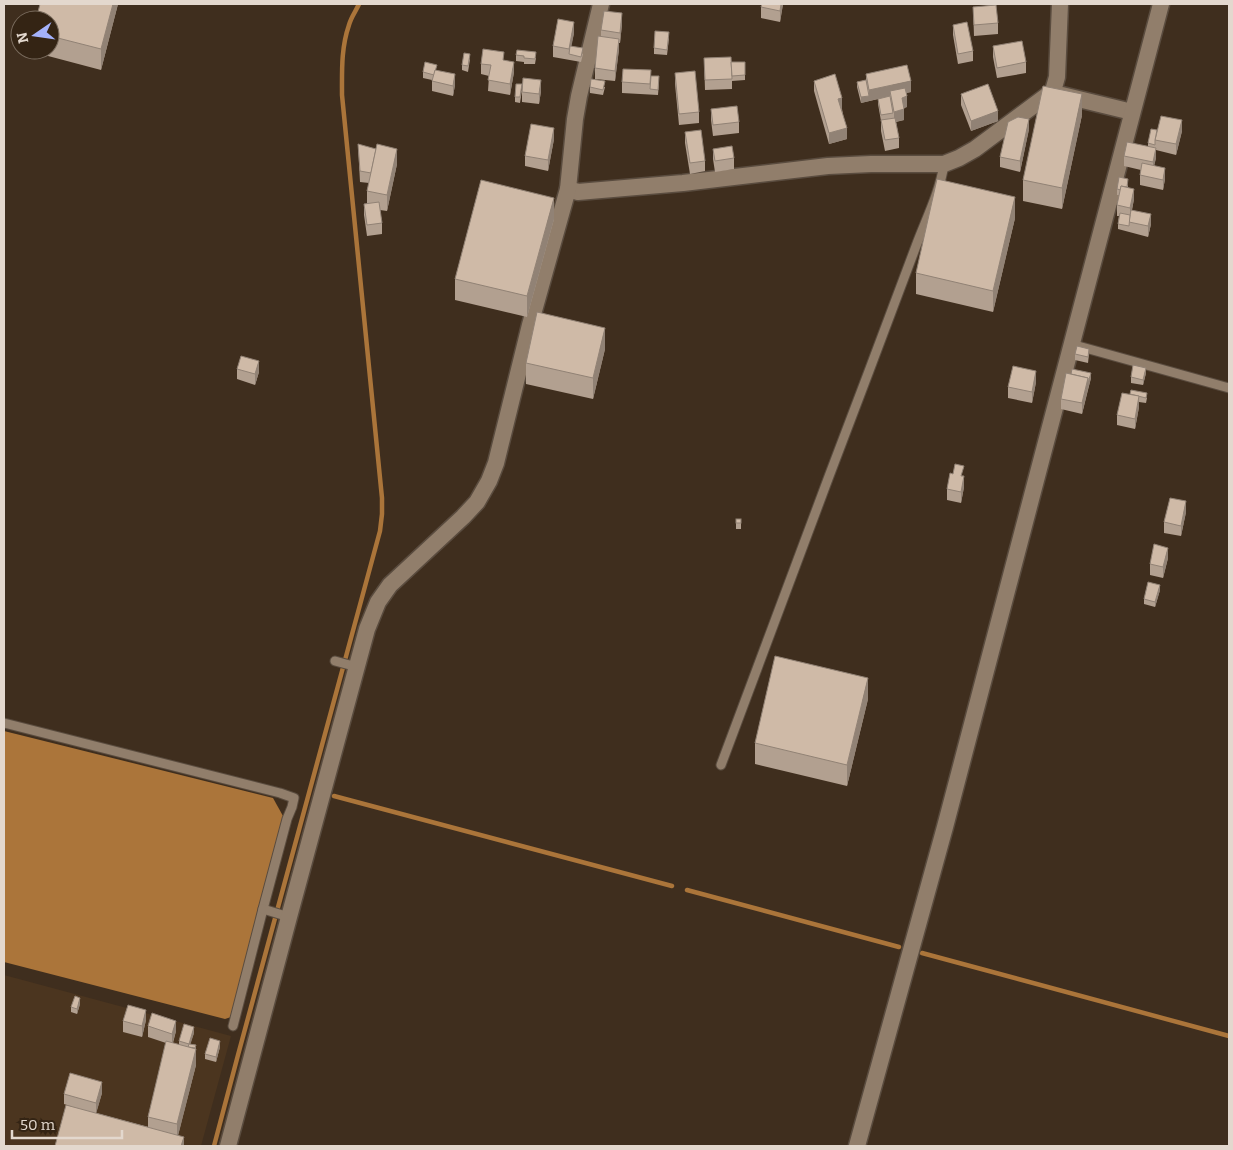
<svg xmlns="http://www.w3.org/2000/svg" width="1233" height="1150" font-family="Bitter,serif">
<rect width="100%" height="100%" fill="#3f2e1e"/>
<polygon fill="#4b351f" points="4,975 231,1036 201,1146 4,1146"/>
<polygon fill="#ab753a" points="4,731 273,798 283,816 231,1017 225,1019 4,962"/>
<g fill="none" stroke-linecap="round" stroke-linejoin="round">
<g stroke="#ab753a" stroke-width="4.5">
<polyline points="334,796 672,886"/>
<polyline points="687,890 899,947"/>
<polyline points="922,953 1229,1036"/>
<path d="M214 1146 238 1055 380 531 382 514V498L342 95C342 71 341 48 349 25 351 17 356 11 359 4"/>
</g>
<defs>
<g id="lane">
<polyline points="1071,344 1229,388"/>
<polyline points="335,661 357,667"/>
<polyline points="4,723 280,793 294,798 292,807 287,819 263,909 233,1026"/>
<path d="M721 765C770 633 819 502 869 371 885 329 900 288 916 246 926 219 940 192 944 164"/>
<polyline points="263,909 289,917"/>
</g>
<g id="street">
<polyline points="1062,95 1132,112"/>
<polyline points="568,189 578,192 683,183 828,166 871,164 944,164 959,158 975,149 1053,91 1057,77 1060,4"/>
<polyline points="228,1146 289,917 367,629 378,602 390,585 463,517 477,502 489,481 496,463 530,325 568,189 575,119 579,96 601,4"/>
<polyline points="857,1146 945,827 1161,4"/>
</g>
</defs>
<use href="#lane" stroke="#5a4c3f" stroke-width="11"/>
<use href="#street" stroke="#5a4c3f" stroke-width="19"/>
<use href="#lane" stroke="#917e6b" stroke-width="9"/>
<use href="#street" stroke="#917e6b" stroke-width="16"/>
</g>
<g fill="#b2a090">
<polygon points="118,4 101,70 33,52 33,50 50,50 50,20"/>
<polygon points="783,4 780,22 761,18 761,7"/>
<polygon points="973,7 998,23 998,34 974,36"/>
<polygon points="622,24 620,43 619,43 619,49 615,81 595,79 595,68 601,37 601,30"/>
<polygon points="953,25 973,51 973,61 958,64 953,35"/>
<polygon points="574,33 571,46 583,54 581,62 553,57 553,46"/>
<polygon points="669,38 667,55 654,54 654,48"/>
<polygon points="993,46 1026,62 1026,73 997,78 993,57"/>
<polygon points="516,55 536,58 535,64 524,64 524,62 516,61"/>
<polygon points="704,58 731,62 745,62 745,80 732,81 732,89 705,90"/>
<polygon points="470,59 468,72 462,70 462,65"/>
<polygon points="504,60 514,72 510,95 488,91 489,76 481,74 481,64"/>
<polygon points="437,70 455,85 453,96 432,91 432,80 423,78 423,72"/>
<polygon points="675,73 699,112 699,123 679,125 675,84"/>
<polygon points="866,74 911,92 906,93 907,107 904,108 904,120 896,122 899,138 899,148 885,151 881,131 881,121 878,104 878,99 861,103 857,87 857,82 866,80"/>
<polygon points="651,76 659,82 658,95 622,93 622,82"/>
<polygon points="814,81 842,109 847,139 829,144 814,91"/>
<polygon points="590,87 605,87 603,95 590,93"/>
<polygon points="522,90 520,103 515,102 515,97"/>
<polygon points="541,91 539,104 522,102 522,92"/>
<polygon points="961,94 998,121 971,131 961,105"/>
<polygon points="711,109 739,122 739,133 713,136 711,120"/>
<polygon points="1082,115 1062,209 1023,201 1023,180"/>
<polygon points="1029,129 1020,172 1000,167 1000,157"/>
<polygon points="1157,130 1182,131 1176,155 1156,150 1156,158 1154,165 1165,179 1163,190 1140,185 1140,175 1141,170 1124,166 1124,156 1148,146 1148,143"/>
<polygon points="685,132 705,161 705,171 690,174 685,143"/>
<polygon points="554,139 548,171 525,166 525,156"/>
<polygon points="358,144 397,164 387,211 380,210 382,223 382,234 367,236 364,215 364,204 367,204 367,191 369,183 360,182"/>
<polygon points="713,149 734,158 734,169 715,172 713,159"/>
<polygon points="1128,185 1128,187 1134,199 1132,210 1151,224 1148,237 1118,229 1118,224 1119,216 1117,216 1117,205 1119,195 1117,195 1117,189"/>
<polygon points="1015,218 993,312 916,294 916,273"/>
<polygon points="554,219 527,317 455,300 455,279"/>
<polygon points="605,349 593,399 526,384 526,363"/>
<polygon points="1075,354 1089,354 1088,363 1075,360"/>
<polygon points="237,369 259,372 255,385 237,379"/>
<polygon points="1146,373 1143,385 1131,383 1131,377"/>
<polygon points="1071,374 1091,378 1082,414 1061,409 1061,399"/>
<polygon points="1036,382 1032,403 1008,398 1008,387"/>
<polygon points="1131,390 1147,398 1146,403 1139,402 1139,407 1135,429 1117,425 1117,415 1130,394"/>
<polygon points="953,474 964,476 964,487 961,503 947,500 947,489"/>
<polygon points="1186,512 1181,536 1164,533 1164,522"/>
<rect x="736" y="519" width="5" height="10"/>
<polygon points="1168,558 1163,578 1150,575 1150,564"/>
<polygon points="1160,590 1155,607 1144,604 1144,599"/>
<polygon points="868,699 847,786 755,764 755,743"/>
<polygon points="80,1004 77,1014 71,1012 71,1007"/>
<polygon points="146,1020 142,1037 123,1032 123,1021"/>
<polygon points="148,1026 176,1031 173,1043 179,1045 179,1041 194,1033 190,1044 196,1045 196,1065 178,1135 184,1146 64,1104 64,1094 102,1093 96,1113 148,1127 148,1117 166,1043 148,1037"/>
<polygon points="220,1047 216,1062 205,1059 205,1054"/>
</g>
<g fill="#918275">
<polygon points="113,4 118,4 101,70 101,49"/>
<polygon points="781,4 783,4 780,22 780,11"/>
<polygon points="622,13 622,24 620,43 620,33"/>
<polygon points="574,22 574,33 570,54 569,54 569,49"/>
<polygon points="619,39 619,49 615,81 615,71"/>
<polygon points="514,62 514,72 510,95 510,84"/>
<polygon points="455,74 455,85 453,96 453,86"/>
<polygon points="541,80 541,91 539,104 539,94"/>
<polygon points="911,81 911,92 891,96 890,91 890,96 861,103 861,97 869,96 869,90"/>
<polygon points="1082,94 1082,115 1062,209 1062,188"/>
<polygon points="907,96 907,107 902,108 902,98"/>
<polygon points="842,98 842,109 838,110 838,99"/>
<polygon points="904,109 904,120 894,122 894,112"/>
<polygon points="998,111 998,121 971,131 971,121"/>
<polygon points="1029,119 1029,129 1020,172 1020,161"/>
<polygon points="1182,120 1182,131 1176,155 1176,144"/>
<polygon points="554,128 554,139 548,171 548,160"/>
<polygon points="847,128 847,139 829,144 829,133"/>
<polygon points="1156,148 1156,158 1153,172 1153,162"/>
<polygon points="397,149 397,164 387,211 387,195"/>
<polygon points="1165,168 1165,179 1163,190 1163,180"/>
<polygon points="1134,189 1134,199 1130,219 1130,208"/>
<polygon points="1015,197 1015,218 993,312 993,291"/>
<polygon points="554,198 554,219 527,317 527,296"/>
<polygon points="1151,214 1151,224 1148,237 1148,226"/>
<polygon points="605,328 605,349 593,399 593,378"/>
<polygon points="259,361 259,372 255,385 255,374"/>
<polygon points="1146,368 1146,373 1143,385 1143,380"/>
<polygon points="1036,371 1036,382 1032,403 1032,392"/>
<polygon points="1091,373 1091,378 1088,389 1088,383"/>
<polygon points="1088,378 1088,389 1082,414 1082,403"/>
<polygon points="1139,396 1139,407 1135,429 1135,419"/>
<polygon points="964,476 964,487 961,503 961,492"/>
<polygon points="1186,501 1186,512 1181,536 1181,526"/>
<polygon points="1168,548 1168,558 1163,578 1163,567"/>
<polygon points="1160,585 1160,590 1155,607 1155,602"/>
<polygon points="868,678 868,699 847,786 847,765"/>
<polygon points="80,998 80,1004 77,1014 77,1009"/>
<polygon points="146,1010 146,1020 142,1037 142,1026"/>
<polygon points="176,1021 176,1031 172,1045 172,1034"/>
<polygon points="194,1027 194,1033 189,1049 189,1044"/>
<polygon points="220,1041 220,1047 216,1062 216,1057"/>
<polygon points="196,1045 196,1065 177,1140 177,1124"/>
<polygon points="102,1082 102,1093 96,1114 96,1103"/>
<polygon points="184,1137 184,1146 181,1146"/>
</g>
<g fill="#cfbaa7" stroke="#918275">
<polygon points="40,4 113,4 101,49 50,36 50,20 36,20"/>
<polygon points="762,4 781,4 780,11 761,7"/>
<polygon points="996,5 998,23 974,25 973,7"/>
<polygon points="604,11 622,13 620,33 601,30"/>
<polygon points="558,19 574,22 569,49 553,46"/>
<polygon points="967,22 973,51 958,54 953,25"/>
<polygon points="655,31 669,32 667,50 654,48"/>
<polygon points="598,36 619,39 615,71 595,68"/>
<polygon points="1022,41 1026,62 997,68 993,46"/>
<polygon points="570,46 583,48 581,57 569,54"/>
<polygon points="483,49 504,52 503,60 514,62 510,84 488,80 491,65 481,64"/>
<polygon points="517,50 536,52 535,59 524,58 524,56 516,55"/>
<polygon points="464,53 470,54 468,66 462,65"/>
<polygon points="731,57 732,79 705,80 704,58"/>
<polygon points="425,62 437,65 434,75 423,72"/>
<polygon points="731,62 745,62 745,75 732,76"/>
<polygon points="907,65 911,81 869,90 866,74"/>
<polygon points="623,69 651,70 650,84 622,82"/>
<polygon points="435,70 455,74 453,86 432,81"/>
<polygon points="695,71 699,112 679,114 675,73"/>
<polygon points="835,74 842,98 838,99 847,128 829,133 814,81"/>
<polygon points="651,76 659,76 658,90 650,89"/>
<polygon points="523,78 541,80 539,94 522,92"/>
<polygon points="591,79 605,81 603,90 590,87"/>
<polygon points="866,80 869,96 861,97 857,82"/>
<polygon points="516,84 522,84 520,97 515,97"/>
<polygon points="988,84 998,111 971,121 961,94"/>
<polygon points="1043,86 1082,94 1062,188 1023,180"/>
<polygon points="905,88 907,96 902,98 904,109 894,112 890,91"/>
<polygon points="890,96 893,113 881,115 878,99"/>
<polygon points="737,106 739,122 713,125 711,109"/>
<polygon points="1161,116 1182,120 1176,144 1155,140"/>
<polygon points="1018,117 1029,119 1020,161 1000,157 1008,122"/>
<polygon points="895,118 899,138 885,140 881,120"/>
<polygon points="531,124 554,128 548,160 525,156"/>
<polygon points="1151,129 1157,130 1155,140 1155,145 1148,143"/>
<polygon points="701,130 705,161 690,163 685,132"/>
<polygon points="1127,142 1156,148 1153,162 1124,156"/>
<polygon points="358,144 376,149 371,173 360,171"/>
<polygon points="377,144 397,149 387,195 367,191"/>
<polygon points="732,146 734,158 715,161 713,149"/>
<polygon points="1142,163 1165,168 1163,180 1140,175"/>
<polygon points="1119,177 1128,179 1127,187 1121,186 1121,190 1117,189"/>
<polygon points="937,179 1015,197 993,291 916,273"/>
<polygon points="481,180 554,198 527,296 455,279"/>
<polygon points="1121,186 1134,189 1130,208 1117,205"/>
<polygon points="379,202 382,223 367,225 364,204"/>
<polygon points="1131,210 1151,214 1148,226 1129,222"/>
<polygon points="1120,213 1130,215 1129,226 1118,224"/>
<polygon points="537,312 605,328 593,378 526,363"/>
<polygon points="1077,346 1089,349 1088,357 1075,354"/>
<polygon points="241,356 259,361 255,374 237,369"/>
<polygon points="1133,365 1146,368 1143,380 1131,377"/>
<polygon points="1013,366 1036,371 1032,392 1008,387"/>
<polygon points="1072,369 1091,373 1088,383 1088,378 1071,374"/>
<polygon points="1066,373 1088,378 1082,403 1061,399"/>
<polygon points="1131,390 1147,393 1146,398 1130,394"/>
<polygon points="1122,393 1139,396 1135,419 1117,415"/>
<polygon points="955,464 964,466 961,476 964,476 961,492 947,489 950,473 953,474"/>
<polygon points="1170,498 1186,501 1181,526 1164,522"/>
<rect x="736" y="519" width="5" height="4"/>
<polygon points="1154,544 1168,548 1163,567 1150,564"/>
<polygon points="1148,582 1160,585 1155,602 1144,599"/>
<polygon points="775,656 868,678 847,765 755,743"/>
<polygon points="75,996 80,998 77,1009 71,1007"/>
<polygon points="128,1005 146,1010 142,1026 123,1021"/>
<polygon points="152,1013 176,1021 172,1034 148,1026"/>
<polygon points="184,1024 194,1027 189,1044 196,1045 195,1048 188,1047 189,1044 179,1041"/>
<polygon points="210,1038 220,1041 216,1057 205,1054"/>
<polygon points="166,1041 196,1049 177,1124 148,1117"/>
<polygon points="70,1073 102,1082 96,1103 64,1094"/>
<polygon points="66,1105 184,1137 181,1146 55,1146"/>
</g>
<rect width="1233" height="1150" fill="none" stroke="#e3d8ce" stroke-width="10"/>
<g transform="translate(35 35) rotate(257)"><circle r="24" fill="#342414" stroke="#7a6c5e"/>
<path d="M0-4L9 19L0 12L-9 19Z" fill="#a4b2fc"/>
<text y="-8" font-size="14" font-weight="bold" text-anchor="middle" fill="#e3d8ce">N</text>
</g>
<path d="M12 1130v8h110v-8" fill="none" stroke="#e3d8ce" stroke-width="2.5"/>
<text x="20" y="1130" font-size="15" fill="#e3d8ce" stroke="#342414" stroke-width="4" paint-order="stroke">50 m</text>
</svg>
